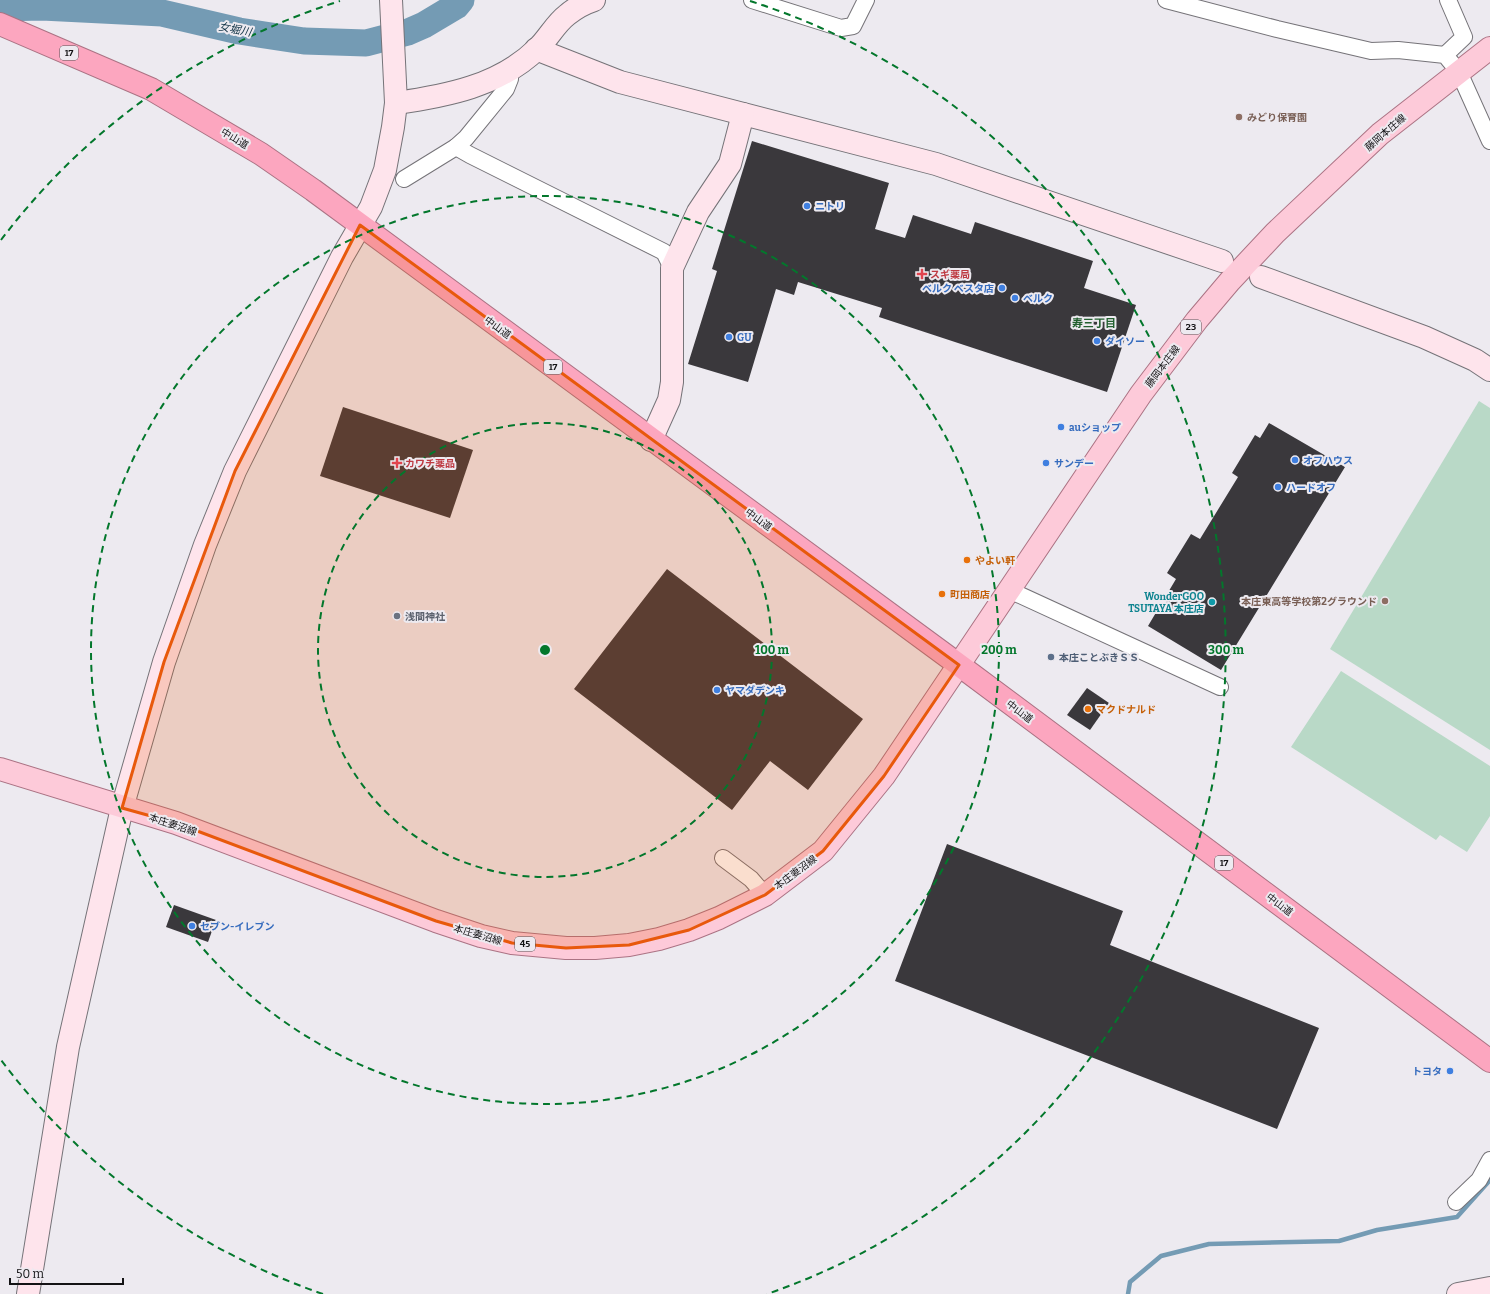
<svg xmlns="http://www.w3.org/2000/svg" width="1490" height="1294" font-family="Bitter,'Noto Sans JP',serif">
<rect width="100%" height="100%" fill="#edeaf0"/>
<g fill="#b9d9c7">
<polygon points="1479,401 1490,408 1490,750 1330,649"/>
<polygon points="1341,671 1490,766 1490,816 1467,852 1440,835 1436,840 1291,747"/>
</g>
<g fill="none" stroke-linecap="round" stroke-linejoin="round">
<polyline stroke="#749bb4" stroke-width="4.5" points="1128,1294 1130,1282 1161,1256 1209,1244 1339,1241 1377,1230 1457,1217 1490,1180"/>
<polyline stroke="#749bb4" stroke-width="27" points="0,8 42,7 162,13 239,31 304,41 366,43 408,32 424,25 456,6 461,0"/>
</g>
<g fill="#3a383c">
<polygon points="752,141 889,183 875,229 905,238 913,215 971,234 975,222 1093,261 1084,288 1136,305 1107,392 879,317 882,308 798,282 794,295 776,289 748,382 688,364 717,271 712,269"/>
<polygon points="343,407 473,450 450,518 320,476"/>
<polygon points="1269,423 1345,467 1221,670 1148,626 1176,579 1167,573 1191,534 1200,539 1238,477 1232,473 1255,435 1260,438"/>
<polygon points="667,569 863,719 808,790 770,761 732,810 574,689"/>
<polygon points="1087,688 1109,703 1090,730 1067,715"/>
<polygon points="947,844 1123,911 1110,945 1319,1028 1277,1129 895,981"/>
<polygon points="174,905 216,920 208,942 166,927"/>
</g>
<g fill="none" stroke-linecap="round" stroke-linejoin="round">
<defs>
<g id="street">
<polyline points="752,0 841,28 853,26 866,0"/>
<polyline points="1166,0 1277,29 1371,51 1398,50 1445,55 1459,72 1490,141"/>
<polyline points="1445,55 1464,37 1448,0"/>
<polyline points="456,147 470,155 664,252 672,268"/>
<polyline points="404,179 456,147 466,138 506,89 510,79 509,71"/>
<polyline points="1009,590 1220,687"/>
<polyline points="723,858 751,879 765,895"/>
<polyline points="1456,1202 1479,1180 1490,1160"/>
</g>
<g id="secondary">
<polyline points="536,49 620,82 936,164 1222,261"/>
<path d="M396 103C446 96 499 86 537 49 548 39 555 24 567 15 574 9 585 3 594 0"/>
<polyline points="1261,277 1424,337 1475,360 1490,370"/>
<polyline points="651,440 669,400 672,382 672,268 698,212 730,164 743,114"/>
<polyline points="28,1294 68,1047 122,808 164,662 205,545 235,471 342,257 371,207 385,170 393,127 396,103 391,0"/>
<polyline points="1458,1294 1490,1288"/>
</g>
<polyline id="primary" points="0,769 176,823 436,921 481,936 512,943 566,948 595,948 629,945 659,939 689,930 719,918 765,895 823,851 884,776 1141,394 1197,320 1230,281 1275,233 1380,134 1490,48"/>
<polyline id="highway" points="0,24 151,89 261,154 313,190 959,665 1490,1061"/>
</defs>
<use href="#street" stroke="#757378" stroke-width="18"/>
<use href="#secondary" stroke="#757378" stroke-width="24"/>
<use href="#primary" stroke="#ab7384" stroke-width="24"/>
<use href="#highway" stroke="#ab7384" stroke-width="24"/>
<use href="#street" stroke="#fff" stroke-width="16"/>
<use href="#secondary" stroke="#fee4ec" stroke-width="22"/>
<use href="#primary" stroke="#fdcad9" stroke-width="22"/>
<use href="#highway" stroke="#fca6bf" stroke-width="22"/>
</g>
<path fill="#e8590c" fill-opacity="0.2" stroke="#e8590c" stroke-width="3" stroke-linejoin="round" d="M360 225 959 665 884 776 823 851 765 895 689 930 629 945 566 948 512 943 436 921 176 823 122 808 164 662 235 471Z"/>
<g fill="none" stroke="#03772c" stroke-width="2" stroke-dasharray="7 5">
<circle cx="545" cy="650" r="227"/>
<circle cx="545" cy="650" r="454"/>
<path d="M323 1294A681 681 0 0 1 1 1060M1 240A681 681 0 0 1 340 1M750 1A681 681 0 0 1 767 1294"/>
</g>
<g fill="#8d6e63" stroke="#edeaf0" stroke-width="1.5">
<circle cx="1239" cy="117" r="4"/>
<circle cx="1385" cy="601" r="4"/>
</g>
<g fill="#3f7fe0" stroke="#edeaf0" stroke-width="1.5">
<circle cx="807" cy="206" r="4"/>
<circle cx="1002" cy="288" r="4"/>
<circle cx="1015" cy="298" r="4"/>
<circle cx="729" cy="337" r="4"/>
<circle cx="1097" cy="341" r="4"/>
<circle cx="1061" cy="427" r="4"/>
<circle cx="1295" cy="460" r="4"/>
<circle cx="1046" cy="463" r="4"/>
<circle cx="1278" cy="487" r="4"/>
<circle cx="717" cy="690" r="4"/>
<circle cx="192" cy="926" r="4"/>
<circle cx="1450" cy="1071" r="4"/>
</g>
<g fill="#e0444e" stroke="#edeaf0" stroke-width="1.5">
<path d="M920 268h4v4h4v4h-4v4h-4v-4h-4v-4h4z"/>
<path d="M395 457h4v4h4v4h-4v4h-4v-4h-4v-4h4z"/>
</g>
<g fill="#e8710a" stroke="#edeaf0" stroke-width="1.5">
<circle cx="967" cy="560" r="4"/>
<circle cx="942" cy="594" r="4"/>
<circle cx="1088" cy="709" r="4"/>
</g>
<circle fill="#0f9aa8" stroke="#edeaf0" stroke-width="1.5" cx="1212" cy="602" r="4"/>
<circle fill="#6b7280" stroke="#edeaf0" stroke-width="1.5" cx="397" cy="616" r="4"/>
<circle fill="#5c6f8a" stroke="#edeaf0" stroke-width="1.5" cx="1051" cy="657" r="4"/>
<g text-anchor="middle" stroke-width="4" stroke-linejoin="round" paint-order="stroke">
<g fill="#edeaf0" stroke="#555457" stroke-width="1">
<rect x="60" y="46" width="18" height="14" rx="3"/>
<rect x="1181" y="320" width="20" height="14" rx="3"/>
<rect x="544" y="360" width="18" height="14" rx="3"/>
<rect x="1215" y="856" width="18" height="14" rx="3"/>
<rect x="515" y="937" width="20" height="14" rx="3"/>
</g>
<g font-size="9" font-weight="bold" fill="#141315">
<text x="69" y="56">17</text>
<text x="1191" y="330">23</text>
<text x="553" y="370">17</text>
<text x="1224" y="866">17</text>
<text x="525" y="947">45</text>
</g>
<g font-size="10" font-weight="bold" fill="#785e54" stroke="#edeaf0" text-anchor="start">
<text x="1247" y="121">みどり保育園</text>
<text x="1377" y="605" text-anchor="end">本庄東高等学校第2グラウンド</text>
</g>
<g font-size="10" fill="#141315" stroke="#edeaf0">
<text transform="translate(1385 132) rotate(-41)" y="4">藤岡本庄線</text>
<text transform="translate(235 138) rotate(31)" y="4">中山道</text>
<text transform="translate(498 327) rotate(36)" y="4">中山道</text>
<text transform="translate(1162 366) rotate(-53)" y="4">藤岡本庄線</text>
<text transform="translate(759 519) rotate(36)" y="4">中山道</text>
<text transform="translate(1020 711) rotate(37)" y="4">中山道</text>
<text transform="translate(173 824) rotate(18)" y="4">本庄妻沼線</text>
<text transform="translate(795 872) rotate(-37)" y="4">本庄妻沼線</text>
<text transform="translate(1280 904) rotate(37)" y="4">中山道</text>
<text transform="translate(478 934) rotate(16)" y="4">本庄妻沼線</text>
</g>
<g font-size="10" font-weight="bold" fill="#366cbe" stroke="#edeaf0" text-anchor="start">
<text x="815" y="210">ニトリ</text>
<text x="994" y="292" text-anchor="end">ベルク ベスタ店</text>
<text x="1023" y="302">ベルク</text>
<text x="737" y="341">GU</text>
<text x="1105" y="345">ダイソー</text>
<text x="1069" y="431">auショップ</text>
<text x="1303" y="464">オフハウス</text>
<text x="1054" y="467">サンデー</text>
<text x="1286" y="491">ハードオフ</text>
<text x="725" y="694">ヤマダデンキ</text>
<text x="200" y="930">セブン-イレブン</text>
<text x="1442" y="1075" text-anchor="end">トヨタ</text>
</g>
<g font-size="10" font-weight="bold" fill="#be3a42" stroke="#edeaf0" text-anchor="start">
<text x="930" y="278">スギ薬局</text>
<text x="405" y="467">カワチ薬品</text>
</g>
<g font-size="10" font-weight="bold" fill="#c56008" stroke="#edeaf0" text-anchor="start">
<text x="975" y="564">やよい軒</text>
<text x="950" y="598">町田商店</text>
<text x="1096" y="713">マクドナルド</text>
</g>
<g font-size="10" font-weight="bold" fill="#0d838f" stroke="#edeaf0" text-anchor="end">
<text x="1204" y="600">WonderGOO<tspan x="1204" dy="12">TSUTAYA 本庄店</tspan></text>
</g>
<g font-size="10" font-weight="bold" fill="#5b616d" stroke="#edeaf0" text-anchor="start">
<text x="405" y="620">浅間神社</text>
</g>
<g font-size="10" font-weight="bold" fill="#4e5e75" stroke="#edeaf0" text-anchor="start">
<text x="1059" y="661">本庄ことぶきＳＳ</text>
</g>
<g font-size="11" font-style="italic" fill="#103245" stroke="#edeaf0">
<text transform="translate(235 29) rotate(11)" y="4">女堀川</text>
</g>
<g font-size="11" font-weight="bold" fill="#236030" stroke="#edeaf0">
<text x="1094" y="327">寿三丁目</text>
</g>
</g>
<circle cx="545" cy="650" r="6" fill="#03772c" stroke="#edeaf0" stroke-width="2"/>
<g font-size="12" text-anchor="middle" font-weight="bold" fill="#03772c" stroke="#edeaf0" stroke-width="4" stroke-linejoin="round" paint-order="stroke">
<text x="772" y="654">100 m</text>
<text x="999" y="654">200 m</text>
<text x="1226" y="654">300 m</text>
</g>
<path d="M10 1278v6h113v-6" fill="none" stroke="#141315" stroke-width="2"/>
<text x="16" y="1278" font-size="12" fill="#141315" stroke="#edeaf0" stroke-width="3" paint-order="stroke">50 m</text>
</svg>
